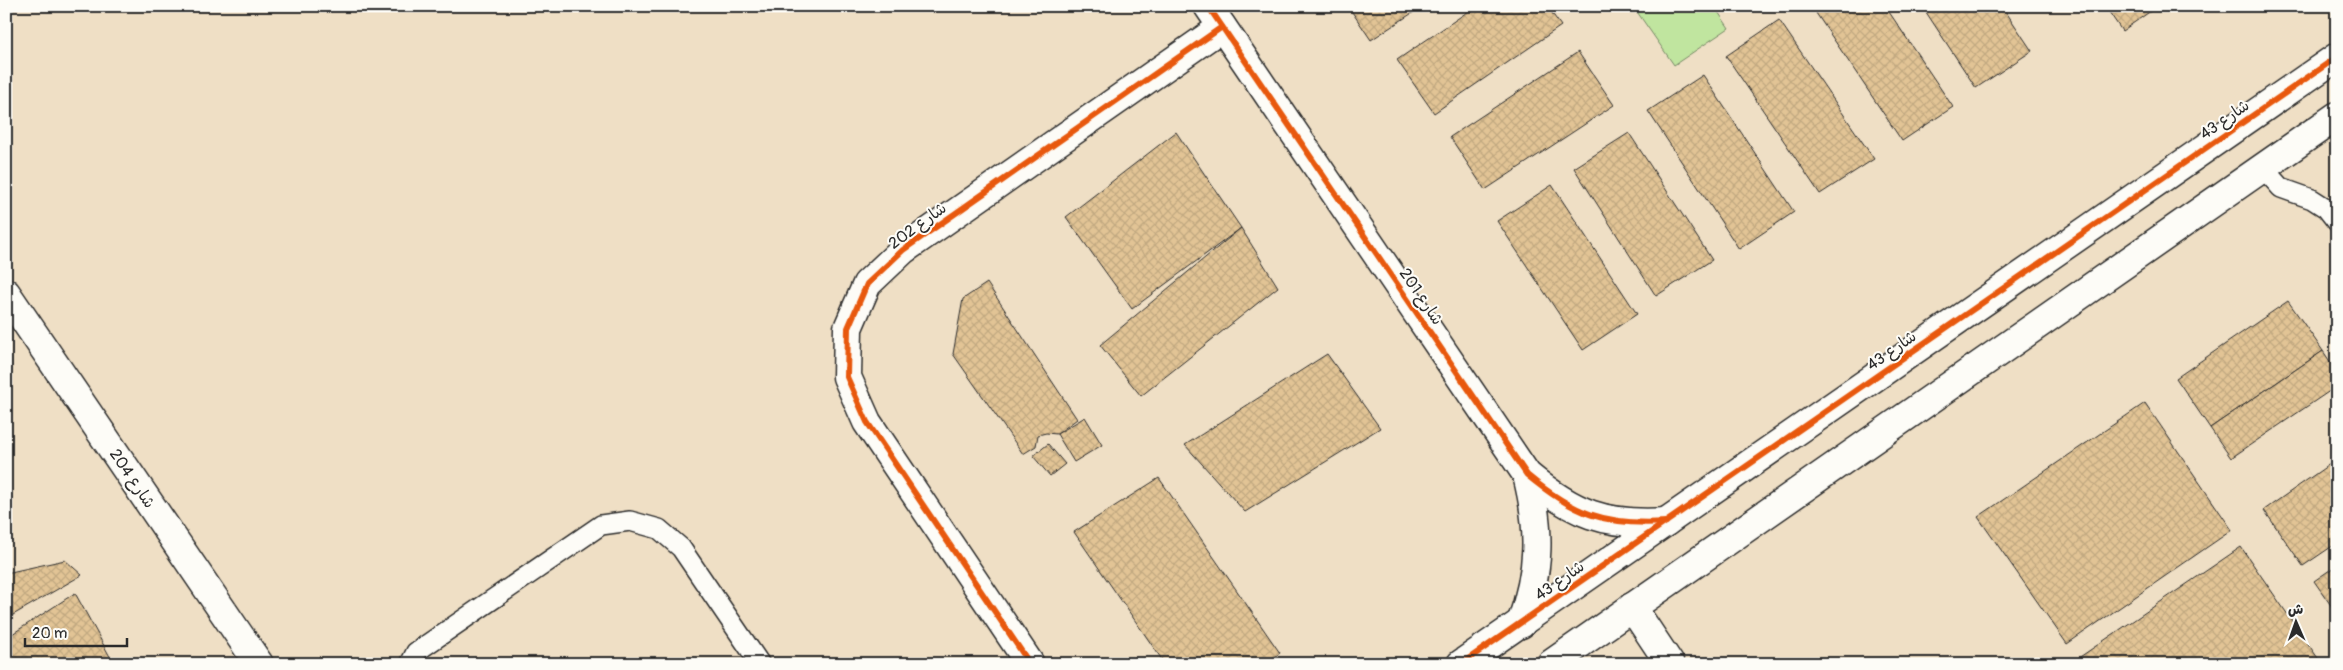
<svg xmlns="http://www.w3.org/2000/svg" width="2343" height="670" font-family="Pangolin,'Playpen Sans Arabic',sans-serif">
<defs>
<pattern id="building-cross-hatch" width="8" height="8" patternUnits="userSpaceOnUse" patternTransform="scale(1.25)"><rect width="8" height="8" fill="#e2c495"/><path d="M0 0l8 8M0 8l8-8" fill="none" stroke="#c2a981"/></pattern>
</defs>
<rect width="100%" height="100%" fill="#f5ebda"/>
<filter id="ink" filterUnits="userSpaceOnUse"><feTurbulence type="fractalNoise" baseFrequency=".02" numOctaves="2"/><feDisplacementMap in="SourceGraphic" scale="10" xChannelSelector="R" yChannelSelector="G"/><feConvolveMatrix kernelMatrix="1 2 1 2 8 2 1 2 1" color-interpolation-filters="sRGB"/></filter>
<g filter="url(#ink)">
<rect fill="#efdfc5" x="6" y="6" width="2331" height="658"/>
<polygon fill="#c0e59f" stroke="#768865" points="1633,6 1714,6 1729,28 1674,65"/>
<g fill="url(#building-cross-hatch)" stroke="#2b2b2b">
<polygon points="1348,6 1423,6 1371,40"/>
<polygon points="1476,6 1547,6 1561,26 1434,113 1397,60"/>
<polygon points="1826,6 1885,6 1953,107 1902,141 1816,13"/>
<polygon points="1922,6 2002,6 2032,51 1976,88"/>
<polygon points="2105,6 2158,6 2122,31"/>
<polygon points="1779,20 1874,159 1820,194 1726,56"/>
<polygon points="1578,52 1614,105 1485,190 1450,137"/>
<polygon points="1703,75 1794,212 1739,249 1648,111"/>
<polygon points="1176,132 1241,228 1132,309 1066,217"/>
<polygon points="1629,133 1712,260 1656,296 1574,168"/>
<polygon points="1552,185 1637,314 1583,350 1497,221"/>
<polygon points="1241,228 1278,287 1141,396 1100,345"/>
<polygon points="987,283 1077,419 1057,434 1046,433 1038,435 1036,446 1023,454 953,354 963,299"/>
<polygon points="2288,301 2323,351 2210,428 2176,378"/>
<polygon points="2323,351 2337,372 2337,386 2231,458 2210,428"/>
<polygon points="1327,354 1380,428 1245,512 1185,445"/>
<polygon points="2145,403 2232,530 2067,644 1978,517"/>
<polygon points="1085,417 1102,445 1074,462 1057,434"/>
<polygon points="1048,444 1065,464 1050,476 1033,456"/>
<polygon points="2337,459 2337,543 2303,566 2264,510"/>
<polygon points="1159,478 1280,653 1265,664 1165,664 1074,532"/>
<polygon points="2241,547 2322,664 2076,664 2074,661"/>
<polygon points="65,560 82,575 6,619 6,573"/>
<polygon points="2337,565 2337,614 2314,581"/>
<polygon points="75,593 114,664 6,664 6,638"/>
</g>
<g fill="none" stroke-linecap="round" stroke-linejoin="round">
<defs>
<g id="lane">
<polyline points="2263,168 2281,188 2312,199 2326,208 2337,222"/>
<polyline points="410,664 416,652 601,525 630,521 659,529 681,548 760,664"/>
</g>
<g id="street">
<path d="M1208 6 1527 475C1574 514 1605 526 1666 522"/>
<polyline points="6,293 259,664"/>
<polyline points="1632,607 1670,664"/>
<path d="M1521 624C1540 570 1541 530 1527 475"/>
<polyline points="1030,664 867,422 847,377 848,328 867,284 903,250 1222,27"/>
<polyline points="1461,664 2337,57"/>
<polyline points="1551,664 2337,116"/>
</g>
</defs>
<use href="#lane" stroke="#2b2b2b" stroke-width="22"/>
<use href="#street" stroke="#2b2b2b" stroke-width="31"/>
<use href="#lane" stroke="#fdfcf7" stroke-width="19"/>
<use href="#street" stroke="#fdfcf7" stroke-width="28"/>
<defs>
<g id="cycleway">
<path d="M1208 6 1527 475C1574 514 1605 526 1666 522"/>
<polyline points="1030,664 867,422 847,377 848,328 867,284 903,250 1222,27"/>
<polyline points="1461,664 2337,57"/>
</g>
</defs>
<use href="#cycleway" stroke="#fdfcf7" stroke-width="9"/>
<use href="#cycleway" stroke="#e8590c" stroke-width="6"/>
</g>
</g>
<g text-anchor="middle" stroke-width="4" stroke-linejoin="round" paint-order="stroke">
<g font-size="16" fill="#2b2b2b" stroke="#fdfcf7">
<text transform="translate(2224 119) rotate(-35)" y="6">شارع 43</text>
<text transform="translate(917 225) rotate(-36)" y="6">شارع 202</text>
<text transform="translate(1422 296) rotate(56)" y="6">شارع 201</text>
<text transform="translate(1891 350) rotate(-35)" y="6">شارع 43</text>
<text transform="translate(133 478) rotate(56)" y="6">شارع 204</text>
<text transform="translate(1559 580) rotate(-35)" y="6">شارع 43</text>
</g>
</g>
<rect width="2343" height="670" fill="none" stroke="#fdfcf7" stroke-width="25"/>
<rect x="12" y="12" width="2318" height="645" fill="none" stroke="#2b2b2b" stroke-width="2" filter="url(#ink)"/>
<g transform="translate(2296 622) rotate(358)" stroke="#fdfcf7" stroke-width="4" paint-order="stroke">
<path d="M0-4L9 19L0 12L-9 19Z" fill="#2b2b2b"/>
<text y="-8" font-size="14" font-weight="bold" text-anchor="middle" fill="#2b2b2b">ش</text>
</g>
<path d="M25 638v8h102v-8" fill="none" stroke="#2b2b2b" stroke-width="2.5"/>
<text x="32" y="638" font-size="15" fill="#2b2b2b" stroke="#fdfcf7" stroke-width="4" paint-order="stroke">20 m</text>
</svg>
